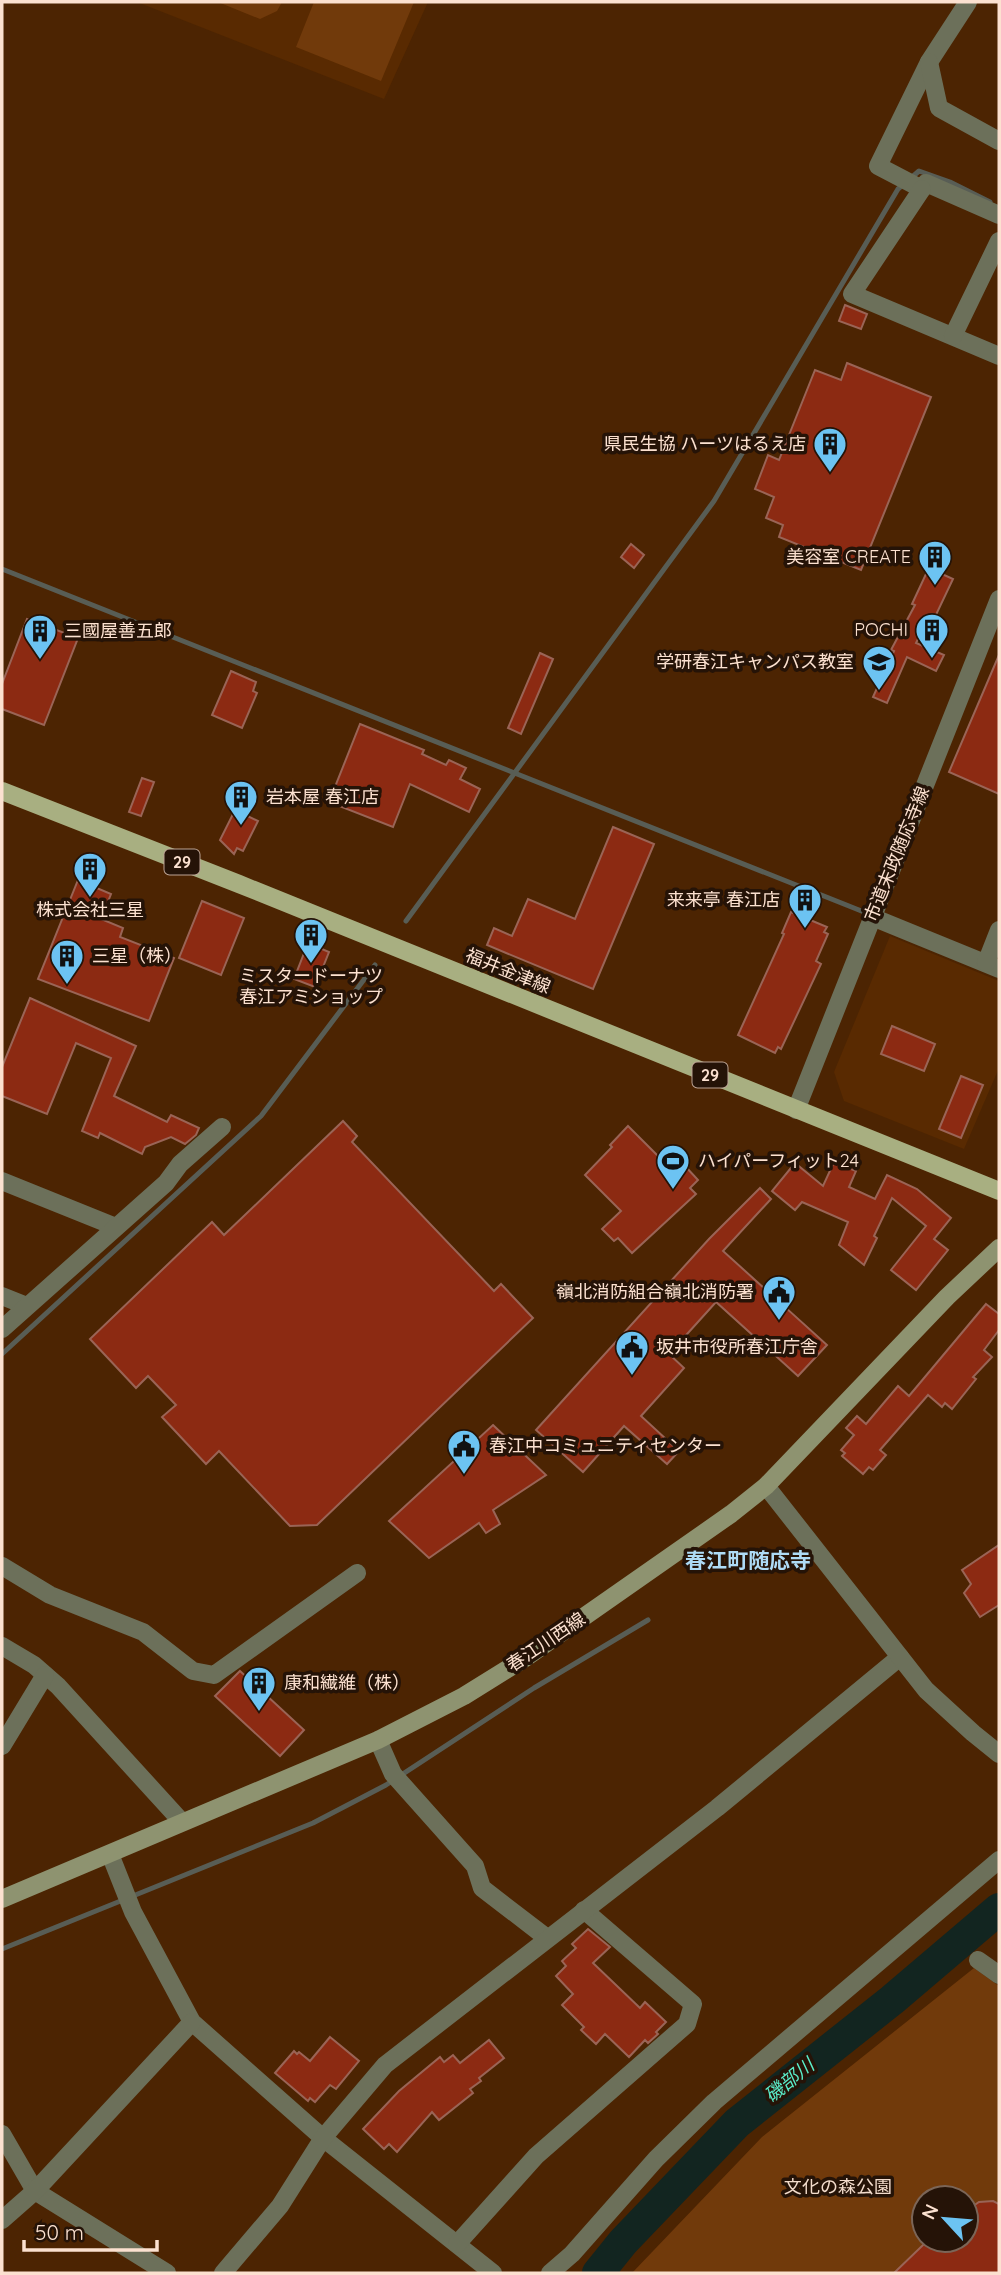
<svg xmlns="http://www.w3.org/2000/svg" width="1001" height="2275" font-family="Quicksand,'Noto Sans JP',sans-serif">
<rect width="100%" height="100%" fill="#4c2402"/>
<g fill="#592a01">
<polygon points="137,2 428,2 384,99"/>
<polygon points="890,936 999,981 999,1068 964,1149 844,1101 834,1072"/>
</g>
<g fill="#713a0b" fill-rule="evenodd">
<polygon points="218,2 282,2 277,11 260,19"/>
<polygon points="314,2 414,2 381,81 296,47"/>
<path d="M974 1968 999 1986V2273H632L762 2137ZM924 2198H966V2240H924Z"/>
</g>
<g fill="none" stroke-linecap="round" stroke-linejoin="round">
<g stroke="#585d55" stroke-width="5">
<polyline points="911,178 919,171 950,182 990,202"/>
<polyline points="2,569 869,914"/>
<polyline points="406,921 714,501 898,189 904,184"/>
<polyline points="2,1354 261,1116 375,965"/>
<polyline points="2,1949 313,1823 386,1785 534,1688 648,1620"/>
</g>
<polyline stroke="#122520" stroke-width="32" points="598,2273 623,2242 737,2123 892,2000 999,1909"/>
</g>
<g fill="#8c2a12" stroke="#9a6456" stroke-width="2">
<polygon points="845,305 867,314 861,329 839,321"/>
<polygon points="847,363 931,397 861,570 779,537 783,525 766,518 774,497 755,489 768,455 779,460 815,370 841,380"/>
<polygon points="631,544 644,555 634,568 621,557"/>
<polygon points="931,569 953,579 934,619 929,617 916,643 944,655 936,671 907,657 887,703 873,697 894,651 891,650 915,605 912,604 926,574 929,575"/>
<polygon points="27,619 78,638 44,725 2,709 2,684"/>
<polygon points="540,653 553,659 521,734 508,728"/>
<polygon points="999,655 999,794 949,772"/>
<polygon points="231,671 256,682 253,691 257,693 242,728 212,715"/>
<polygon points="360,724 424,750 422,754 446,765 449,760 466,768 460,779 480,789 469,812 410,784 393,827 329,802"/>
<polygon points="142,778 154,782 141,816 129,812"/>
<polygon points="235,810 258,821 243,851 237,848 234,854 220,840"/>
<polygon points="613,827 654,844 593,989 487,945 494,928 512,936 528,899 575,919"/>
<polygon points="78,880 111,894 101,919 123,928 120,937 174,958 149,1021 38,979"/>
<polygon points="202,901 244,918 221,975 179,958"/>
<polygon points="791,912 827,927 824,932 828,934 816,961 821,964 781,1049 778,1047 775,1053 738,1035 784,934 782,933"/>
<polygon points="308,943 329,952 315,987 294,979"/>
<polygon points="30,998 136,1046 114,1096 167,1122 171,1115 199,1128 196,1135 185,1144 171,1137 145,1147 142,1154 100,1133 98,1138 82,1131 111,1058 76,1043 47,1114 2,1096 2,1067"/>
<polygon points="892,1026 935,1044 924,1071 881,1054"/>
<polygon points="961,1076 983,1085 961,1138 939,1129"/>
<polygon points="343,1121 357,1136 352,1142 494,1291 501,1284 533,1318 317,1525 290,1526 219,1451 206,1464 162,1417 176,1405 148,1376 136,1388 90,1339 212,1222 224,1235"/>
<polygon points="628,1126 671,1169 673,1167 678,1172 685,1166 698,1180 690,1188 696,1194 632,1253 618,1238 614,1241 602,1229 621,1211 585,1175 612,1147 610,1145"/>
<polygon points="834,1162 856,1171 849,1187 875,1199 887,1175 917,1189 951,1218 934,1239 948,1250 916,1290 891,1270 926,1226 892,1198 874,1236 877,1238 864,1265 839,1245 848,1222 802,1202 795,1210 772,1191 795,1163 823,1186"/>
<polygon points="760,1188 771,1199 723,1251 827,1345 798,1376 716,1302 669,1354 684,1368 641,1416 679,1451 667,1464 624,1426 583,1472 536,1430 709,1239"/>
<polygon points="986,1304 999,1314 999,1330 984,1350 992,1357 973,1377 976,1379 952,1409 945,1403 942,1407 928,1395 880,1450 886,1455 873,1470 869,1467 863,1474 842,1456 845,1453 841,1450 854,1435 846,1428 857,1416 866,1424 898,1386 909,1396"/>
<polygon points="493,1425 546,1475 493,1510 500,1524 486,1533 479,1523 429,1558 389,1521"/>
<polygon points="999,1545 999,1605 980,1617 964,1593 971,1584 962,1570"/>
<polygon points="240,1671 304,1730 280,1756 215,1696"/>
<polygon points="588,1929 610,1947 593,1963 640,2008 645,2002 666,2022 656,2032 658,2034 648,2043 645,2040 629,2057 605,2034 596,2044 581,2030 584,2027 562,2005 573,1994 556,1976 566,1966 562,1961 576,1948 572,1944"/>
<polygon points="330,2037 359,2061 336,2089 330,2085 315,2102 310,2098 308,2101 275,2073 294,2051 297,2054 299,2052 310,2061"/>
<polygon points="489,2040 504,2058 479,2078 481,2081 470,2089 473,2093 439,2120 432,2112 397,2152 389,2144 384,2149 363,2129 399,2091 440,2057 444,2062 453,2055 460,2063"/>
<polygon points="993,2201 999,2204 999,2273 894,2273 923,2245 931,2240 966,2240 966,2211 979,2202"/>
</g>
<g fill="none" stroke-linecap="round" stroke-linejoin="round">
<g stroke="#6c705a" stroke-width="18">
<polyline points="968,2 929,62 878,166 922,189 926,183 999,215"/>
<polyline points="929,62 939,108 999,141"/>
<polyline points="922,189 852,294 999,356"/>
<polyline points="953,336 999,241"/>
<polyline points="872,917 999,969"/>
<polyline points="986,963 999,930"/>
<polyline points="2,1181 116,1227"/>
<polyline points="2,1296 27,1306"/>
<polyline points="2,1329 166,1183 180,1164 222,1127"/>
<polyline points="2,1566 50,1595 143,1632 193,1671 214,1675 357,1573"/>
<polyline points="2,1646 34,1665 58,1686 182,1822"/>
<polyline points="378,1740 393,1774 475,1866 482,1888 547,1938"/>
<polyline points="2,1746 45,1675"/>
<polyline points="110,1854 133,1912 192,2022 323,2138 493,2273"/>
<polyline points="978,1960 999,1975"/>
<polyline points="2,2134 35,2191 167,2273"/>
<polyline points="2,2220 35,2191 192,2022"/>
<polyline points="457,2244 536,2156 687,2024 693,2004 584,1910"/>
<polyline points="223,2273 280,2206 323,2138 385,2065 717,1808 900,1657"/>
<polyline points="550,2273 572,2254 656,2159 714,2102 999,1860"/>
</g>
<g stroke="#6c705a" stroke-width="18">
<polyline points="796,1110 999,599"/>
<polyline points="766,1486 926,1690 973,1733 999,1754"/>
</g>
<polyline stroke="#8e9370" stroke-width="18" points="2,1899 378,1740 464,1696 525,1658 731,1514 766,1486 947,1297 999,1248"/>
<polyline stroke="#a8af81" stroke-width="18" points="2,791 239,884 999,1191"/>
</g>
<defs>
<symbol id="building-pin" viewBox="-11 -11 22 30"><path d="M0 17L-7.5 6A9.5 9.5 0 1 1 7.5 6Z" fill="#6cc3f2" stroke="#251307"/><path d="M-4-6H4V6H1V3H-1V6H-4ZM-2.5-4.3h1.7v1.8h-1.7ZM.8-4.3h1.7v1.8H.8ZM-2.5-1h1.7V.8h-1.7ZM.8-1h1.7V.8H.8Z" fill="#111"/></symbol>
<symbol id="school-pin" viewBox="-11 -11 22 30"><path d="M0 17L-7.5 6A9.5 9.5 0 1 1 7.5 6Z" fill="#6cc3f2" stroke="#251307"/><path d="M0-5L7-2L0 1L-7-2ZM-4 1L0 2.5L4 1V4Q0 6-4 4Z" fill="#111"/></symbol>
<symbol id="stadium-pin" viewBox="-11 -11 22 30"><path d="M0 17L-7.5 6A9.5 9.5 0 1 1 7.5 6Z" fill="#6cc3f2" stroke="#251307"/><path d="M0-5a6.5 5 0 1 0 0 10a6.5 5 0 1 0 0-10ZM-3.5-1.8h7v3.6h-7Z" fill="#111"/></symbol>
<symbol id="civic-pin" viewBox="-11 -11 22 30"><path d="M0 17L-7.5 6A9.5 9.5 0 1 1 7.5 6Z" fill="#6cc3f2" stroke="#251307"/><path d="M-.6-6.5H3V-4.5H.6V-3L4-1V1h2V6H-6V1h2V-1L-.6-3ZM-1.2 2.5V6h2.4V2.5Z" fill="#111"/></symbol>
</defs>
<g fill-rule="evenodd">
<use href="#building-pin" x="811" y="425" width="38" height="52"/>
<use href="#building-pin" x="916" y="538" width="38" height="52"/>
<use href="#building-pin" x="913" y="611" width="38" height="52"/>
<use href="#building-pin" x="21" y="612" width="38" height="52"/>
<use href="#school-pin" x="860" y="643" width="38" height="52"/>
<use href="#building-pin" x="222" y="778" width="38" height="52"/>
<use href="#building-pin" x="71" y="850" width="38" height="52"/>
<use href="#building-pin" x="786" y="881" width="38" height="52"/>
<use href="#building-pin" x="292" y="916" width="38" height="52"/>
<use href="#building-pin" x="48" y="937" width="38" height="52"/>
<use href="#stadium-pin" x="654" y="1142" width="38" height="52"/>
<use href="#civic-pin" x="760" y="1273" width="38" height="52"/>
<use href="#civic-pin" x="613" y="1328" width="38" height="52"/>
<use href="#civic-pin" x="445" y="1427" width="38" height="52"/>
<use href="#building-pin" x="240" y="1664" width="38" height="52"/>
</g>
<g text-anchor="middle" stroke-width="7" stroke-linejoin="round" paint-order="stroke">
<g fill="#251307" stroke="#bca394" stroke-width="2">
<rect x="164.5" y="849.5" width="35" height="25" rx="5"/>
<rect x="692.5" y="1062.5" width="35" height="25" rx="5"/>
</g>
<g font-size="16" font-weight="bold" fill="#fce1d0">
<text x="182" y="868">29</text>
<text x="710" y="1081">29</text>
</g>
<g font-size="18" fill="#fce1d0" stroke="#251307" text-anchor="start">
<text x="806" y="450" text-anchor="end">県民生協 ハーツはるえ店</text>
<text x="911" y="563" text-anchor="end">美容室 CREATE</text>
<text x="908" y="636" text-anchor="end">POCHI</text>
<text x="64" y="637">三國屋善五郎</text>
<text x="854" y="668" text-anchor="end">学研春江キャンパス教室</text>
<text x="266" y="803">岩本屋 春江店</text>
<text x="780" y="906" text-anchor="end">来来亭 春江店</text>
<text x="90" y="916" text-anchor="middle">株式会社三星</text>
<text x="92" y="962">三星（株）</text>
<text x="311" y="982" text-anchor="middle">ミスタードーナツ<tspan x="311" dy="21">春江アミショップ</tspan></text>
<text x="698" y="1167">ハイパーフィット24</text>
<text x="754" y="1298" text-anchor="end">嶺北消防組合嶺北消防署</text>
<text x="656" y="1353">坂井市役所春江庁舎</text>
<text x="489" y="1452">春江中コミュニティセンター</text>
<text x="284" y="1689">康和繊維（株）</text>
</g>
<g font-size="18" fill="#fce1d0" stroke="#251307">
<text transform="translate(897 854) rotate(-68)" y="6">市道末政随応寺線</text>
<text transform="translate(508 971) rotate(22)" y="6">福井金津線</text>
<text transform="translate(546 1642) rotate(-34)" y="6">春江川西線</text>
</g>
<g font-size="18" fill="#f3dccc" stroke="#251307">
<text x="838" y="2193">文化の森公園</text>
</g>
<g font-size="19" font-style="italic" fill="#5aecc9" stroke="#251307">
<text transform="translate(789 2080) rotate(-39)" y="7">磯部川</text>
</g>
<g font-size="21" font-weight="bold" fill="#aedbf6" stroke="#251307">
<text x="748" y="1568">春江町随応寺</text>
</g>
</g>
<rect width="1001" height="2275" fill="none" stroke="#fce1d0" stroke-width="7"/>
<g transform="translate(945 2219) rotate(296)"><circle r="33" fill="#251307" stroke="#7b6557" stroke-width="2"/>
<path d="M0-5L12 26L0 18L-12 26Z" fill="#6cc3f2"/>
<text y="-10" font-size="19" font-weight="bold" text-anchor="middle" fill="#fce1d0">N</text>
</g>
<path d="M24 2240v10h133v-10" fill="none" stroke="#fce1d0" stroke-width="3.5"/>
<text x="35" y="2240" font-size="21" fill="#fce1d0" stroke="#251307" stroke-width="5" paint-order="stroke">50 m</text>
</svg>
